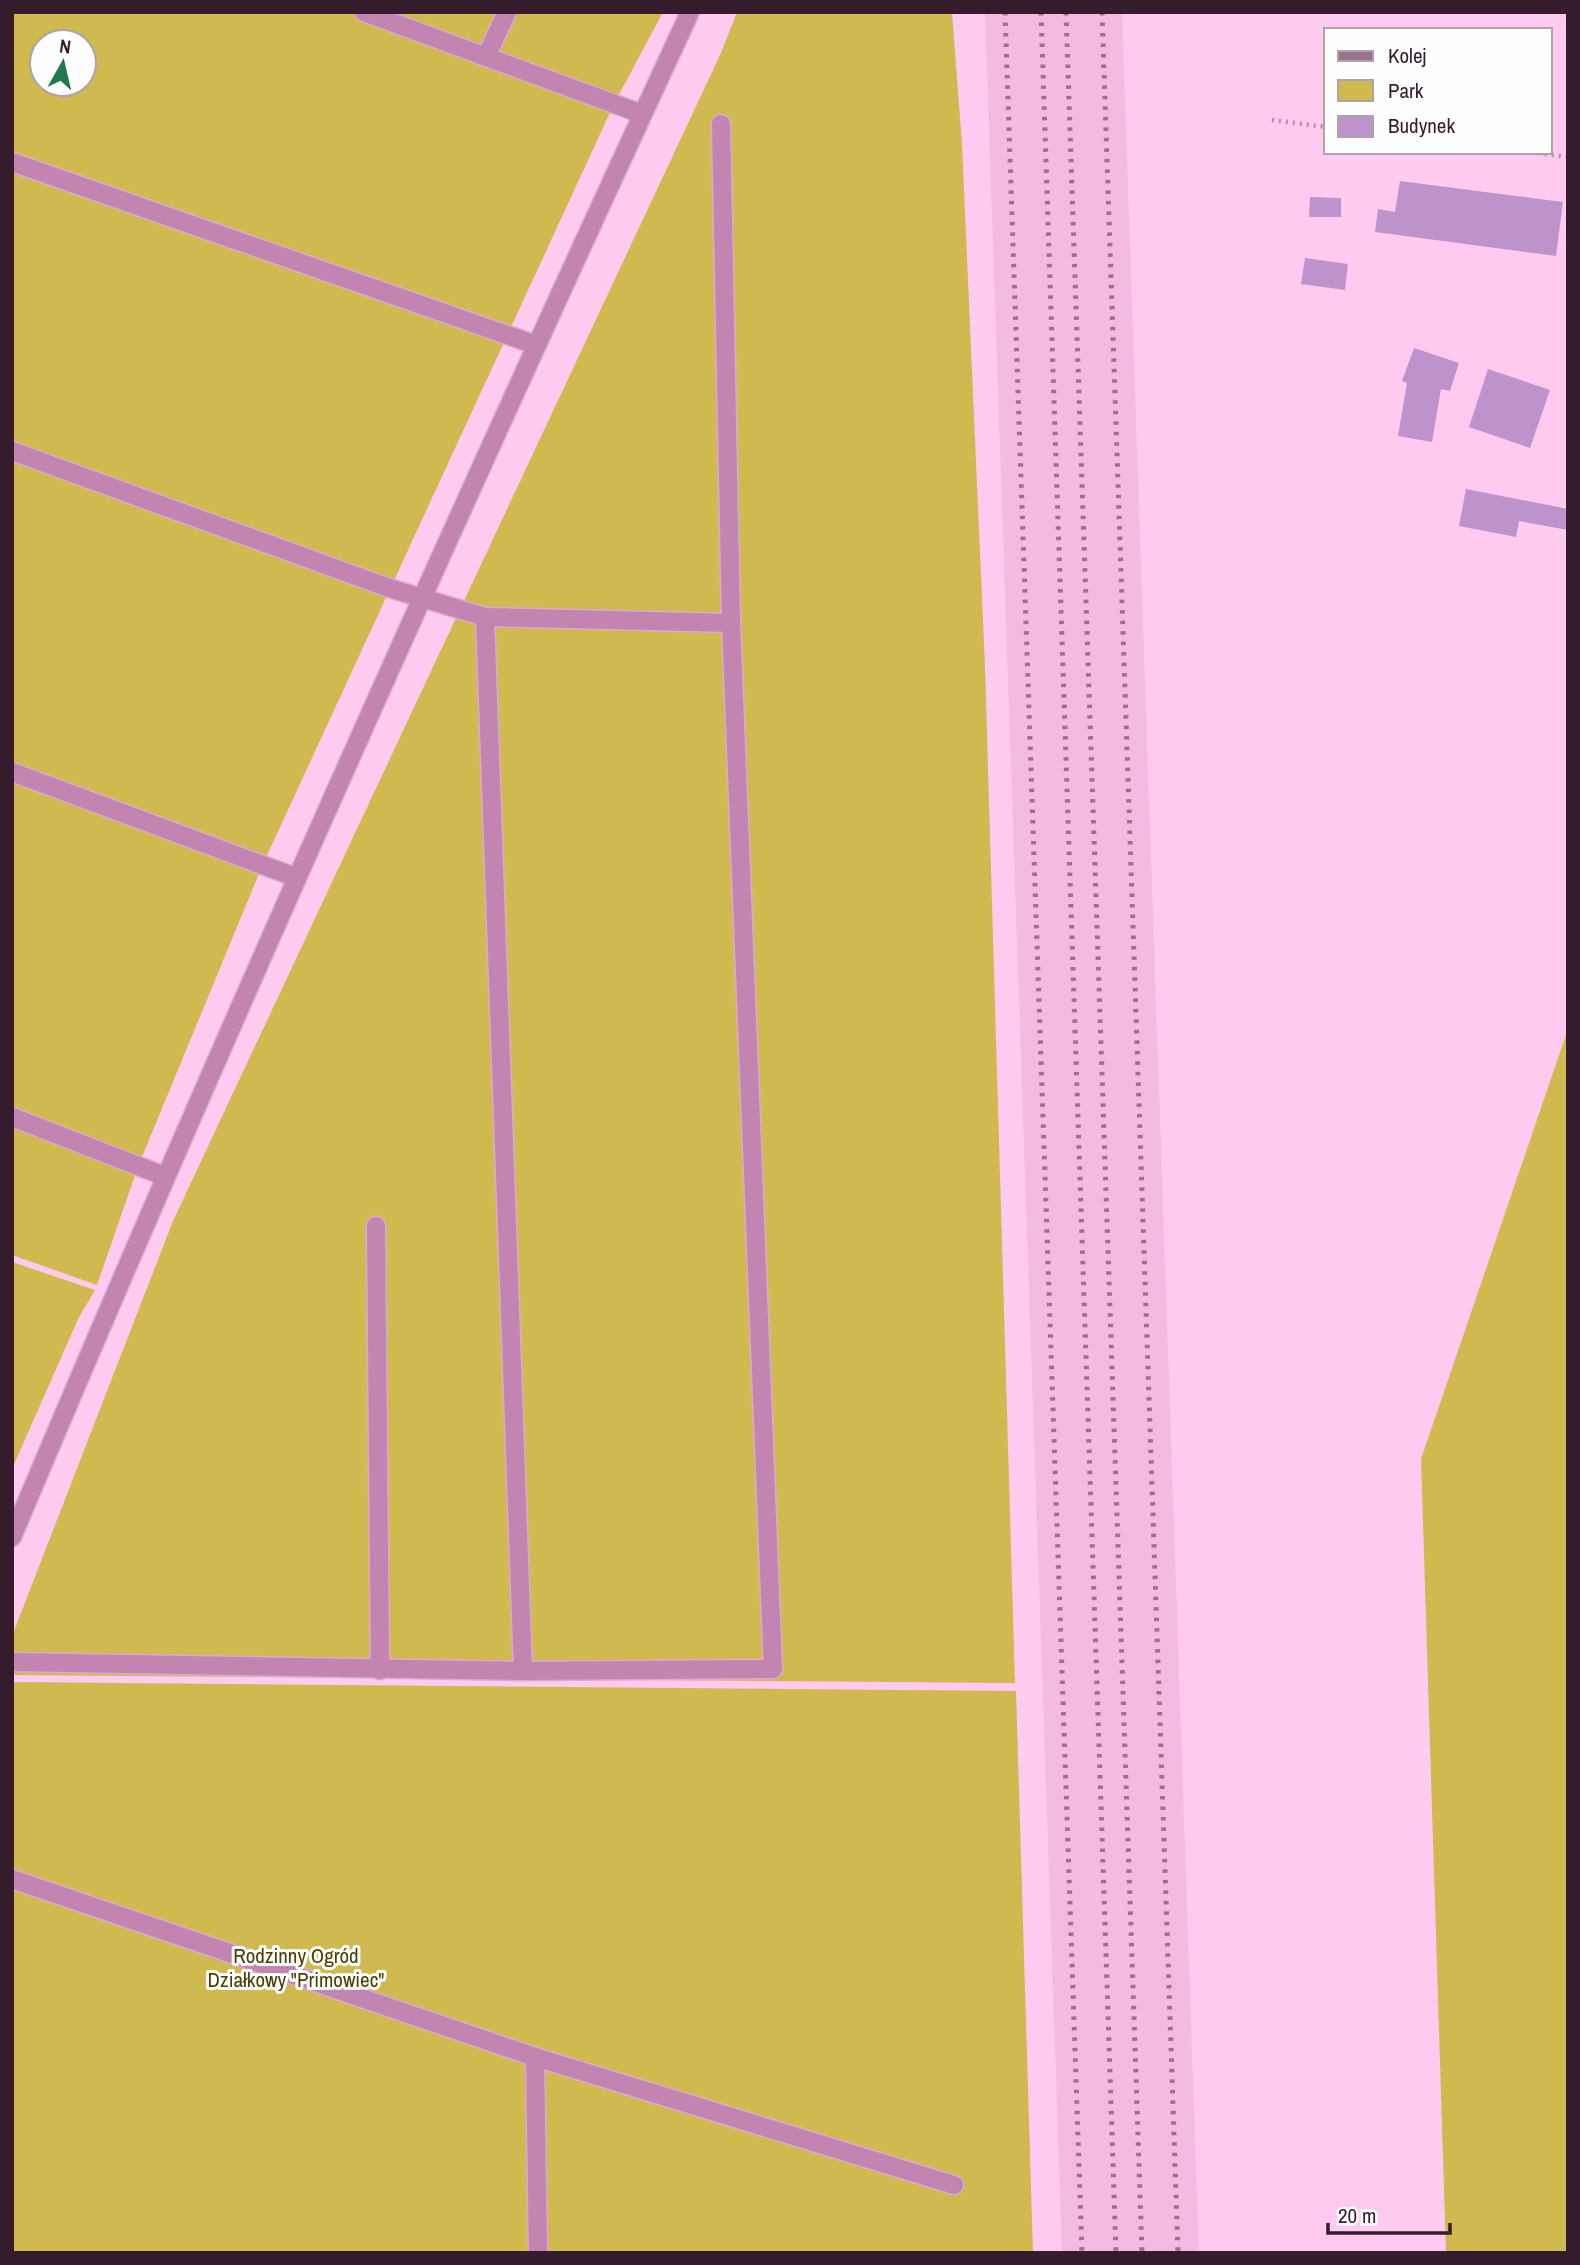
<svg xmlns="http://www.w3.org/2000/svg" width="1580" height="2265" font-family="'Archivo Narrow',sans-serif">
<rect width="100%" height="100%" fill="#ffcaef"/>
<polygon fill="#f4bbe2" points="985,12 1122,12 1199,2253 1062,2253"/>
<g fill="#d0b94e" fill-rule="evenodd">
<path d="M12 12H663L614 104 263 864 139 1164 97 1285 12 1255ZM42 42H84V84H42Z"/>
<polygon points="737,12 952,12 962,144 985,666 1015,1683 12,1675 12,1636 173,1221 721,53"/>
<polygon points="1568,1029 1568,2253 1446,2253 1421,1459"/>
<polygon points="12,1262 95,1290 79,1317 12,1469"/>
<polygon points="12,1682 1016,1691 1033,2253 12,2253"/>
</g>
<g fill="#be93cc">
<polygon points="1400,181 1563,202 1556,256 1375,232 1378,209 1395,212"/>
<polygon points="1310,197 1341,198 1341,217 1309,217"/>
<polygon points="1305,258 1348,264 1345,290 1301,284"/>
<polygon points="1414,348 1459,363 1450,391 1441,389 1432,442 1398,436 1407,383 1402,381"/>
<polygon points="1488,369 1550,390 1530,448 1469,427"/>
<polygon points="1466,489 1568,509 1568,530 1519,521 1516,537 1459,526"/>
</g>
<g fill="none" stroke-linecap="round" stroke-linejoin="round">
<defs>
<g id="service">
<polyline points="364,12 642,114"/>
<polyline points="486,57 507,12"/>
<polyline points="12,162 536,345"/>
<polyline points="12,451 389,588 485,617 523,1671 12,1662"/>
<polyline points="485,617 731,623"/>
<polyline points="12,772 295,877"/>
<polyline points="12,1117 164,1176"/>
<polyline points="376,1226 380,1670"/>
<path d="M12 1537C228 1024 456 517 690 12"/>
<polyline points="523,1671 773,1669 731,623 721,124"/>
<polyline points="12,1879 535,2057 954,2185"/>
<polyline points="535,2057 538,2253"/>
</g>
</defs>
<use href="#service" stroke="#daabcc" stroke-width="21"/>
<g stroke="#b68ba9" stroke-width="4.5" stroke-dasharray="2 5" stroke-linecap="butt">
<polyline points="1272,120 1326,127"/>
<polyline points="1531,152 1568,157"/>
</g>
<use href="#service" stroke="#c284b0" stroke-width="18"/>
<g stroke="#99738e" stroke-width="5" stroke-dasharray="3.5 7" stroke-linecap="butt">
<polyline points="1005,12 1082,2253"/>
<polyline points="1041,12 1116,2253"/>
<polyline points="1066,12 1142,2253"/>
<polyline points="1102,12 1178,2253"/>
</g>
</g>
<g text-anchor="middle" stroke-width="6" stroke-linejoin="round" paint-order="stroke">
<g font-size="21" fill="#4a3f04" stroke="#fefefe">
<text x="296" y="1963">Rodzinny Ogród<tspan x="296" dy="24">Działkowy "Primowiec"</tspan></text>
</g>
</g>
<rect width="1580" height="2265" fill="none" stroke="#341c2d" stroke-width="28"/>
<rect x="1324" y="28" width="228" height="126" fill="#fefefe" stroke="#ada4aa" stroke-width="2"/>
<rect x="1338" y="51" width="35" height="10" fill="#99738e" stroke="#ada4aa" stroke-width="2"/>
<text x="1388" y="63" font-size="21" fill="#341c2d">Kolej</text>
<rect x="1338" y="80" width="35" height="21" fill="#d0b94e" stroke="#ada4aa" stroke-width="2"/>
<text x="1388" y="98" font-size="21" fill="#341c2d">Park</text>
<rect x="1338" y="116" width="35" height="21" fill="#be93cc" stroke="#ada4aa" stroke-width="2"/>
<text x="1388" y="133" font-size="21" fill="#341c2d">Budynek</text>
<g transform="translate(63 63) rotate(8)"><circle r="33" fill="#fefefe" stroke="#ada4aa" stroke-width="2"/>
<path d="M0-5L12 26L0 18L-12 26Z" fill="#1f794e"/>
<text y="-10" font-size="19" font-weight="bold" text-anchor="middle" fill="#341c2d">N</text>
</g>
<path d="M1328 2223v10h122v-10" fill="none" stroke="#341c2d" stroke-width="3.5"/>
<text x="1338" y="2223" font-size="21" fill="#341c2d" stroke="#fefefe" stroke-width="5" paint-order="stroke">20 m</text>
</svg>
